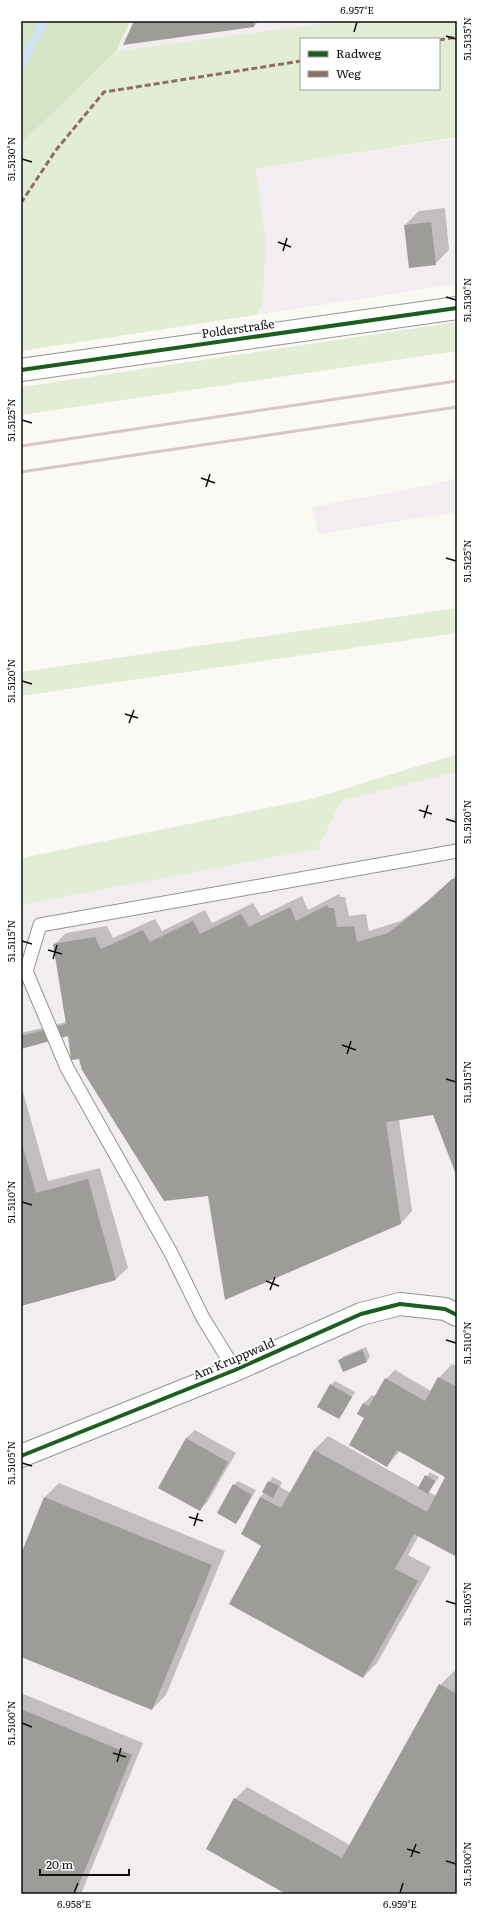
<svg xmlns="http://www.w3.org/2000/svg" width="478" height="1915" font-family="Literata,serif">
<rect width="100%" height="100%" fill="#faf9f4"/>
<g fill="#f2edf0">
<polygon points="130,21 340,21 116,51"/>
<polygon points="457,138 457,284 256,315 263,303 266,243 256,169"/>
<polygon points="457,478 457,512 319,534 312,507 431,485"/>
<polygon points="457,772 457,1894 21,1894 21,905 318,849 341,801"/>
</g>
<g fill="#e3edd6" fill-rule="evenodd">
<path d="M340 21H457V137L256 169 266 243 263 303 256 315 21 351V144L116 51ZM301 39H439V89H301Z"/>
<polygon points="457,322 457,351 21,415 21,387"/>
<polygon points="457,608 457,633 21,696 21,672"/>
<polygon points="457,754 457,772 341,801 318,849 21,905 21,858 311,799"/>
</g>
<polygon fill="#d4e4c5" points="21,21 130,21 116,51 21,144"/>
<g fill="#0003">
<polygon points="135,21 259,21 254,26"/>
<polygon points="445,208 449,250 435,264 405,225 419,211"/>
<polygon points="457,875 457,1175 433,1114 399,1119 412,1211 401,1223 209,1195 80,1058 69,1035 21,1048 21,1033 66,1022 54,945 66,933 107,926 113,938 155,919 162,931 205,910 212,923 253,903 261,916 302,896 308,910 339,894 341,897 345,897 349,916 366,914 369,931 401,921 431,898"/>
<polygon points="21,1085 48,1181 100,1168 128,1268 116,1279 21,1305"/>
<polygon points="366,1347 370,1357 366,1362 339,1361 344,1356"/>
<polygon points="452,1364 457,1366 457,1556 419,1535 408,1555 431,1567 377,1663 363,1677 263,1545 260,1497 265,1492 263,1491 273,1477 282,1482 280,1487 291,1493 314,1450 328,1436 419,1487 430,1472 439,1477 429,1492 436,1496 446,1477 400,1451 387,1466 366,1418 358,1414 364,1403 372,1395 376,1397 386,1379 395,1370 431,1391 439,1378"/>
<polygon points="335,1381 355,1392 343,1413 339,1418 331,1385"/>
<polygon points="195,1430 236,1453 208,1501 200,1510 186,1438"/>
<polygon points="238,1481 256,1490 240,1518 236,1523 234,1485"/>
<polygon points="59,1483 225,1551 166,1695 152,1709 21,1656 21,1557 45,1497"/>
<polygon points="454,1671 457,1673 457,1894 288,1894 235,1799 247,1787 350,1845 440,1685"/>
<polygon points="21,1693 143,1743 81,1894 21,1894"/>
</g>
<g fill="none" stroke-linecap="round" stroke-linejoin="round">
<polyline stroke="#cfe3f0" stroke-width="9" points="21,66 44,21"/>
</g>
<g fill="#9e9c99">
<polygon points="134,21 255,21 254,27 123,45"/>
<polygon points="431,222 436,265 409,268 404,225"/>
<polygon points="452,879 457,879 457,1177 433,1115 386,1122 401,1224 225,1300 208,1196 164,1201 82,1070 79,1059 71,1060 68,1036 21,1049 21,1036 66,1024 53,944 95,937 101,949 143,930 150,942 193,921 200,934 241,914 249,927 290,907 296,921 327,905 329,908 334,908 337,927 354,926 357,942 388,933 418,910"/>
<polygon points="21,1140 36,1193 88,1179 116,1280 21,1306"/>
<polygon points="362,1350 367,1362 343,1372 338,1360"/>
<polygon points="438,1377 457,1387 457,1557 414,1534 395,1569 418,1581 363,1678 229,1604 261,1546 241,1534 260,1497 281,1508 314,1450 427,1512 445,1477 397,1450 387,1467 349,1445 364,1418 357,1414 363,1403 369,1406 385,1378 425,1401"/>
<polygon points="330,1384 352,1397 339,1419 317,1407"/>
<polygon points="186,1438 228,1462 200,1511 158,1488"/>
<polygon points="425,1475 435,1481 428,1494 418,1488"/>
<polygon points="268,1481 279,1486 273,1498 262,1492"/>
<polygon points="233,1484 252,1495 236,1524 217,1513"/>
<polygon points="44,1497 212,1565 152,1710 21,1657 21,1554"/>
<polygon points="439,1684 457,1694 457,1894 286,1894 206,1849 234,1798 342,1858"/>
<polygon points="21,1709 132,1755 75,1894 21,1894"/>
</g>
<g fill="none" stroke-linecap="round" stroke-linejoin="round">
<defs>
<g id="service">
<polyline points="26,971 67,1068 171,1253 203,1318 235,1370"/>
<polyline points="21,972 26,971 40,925 457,851"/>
</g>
<g id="minor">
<polyline points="21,370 457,308"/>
<polyline points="21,1456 235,1370 361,1314 400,1304 445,1309 457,1315"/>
</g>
</defs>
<use href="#service" stroke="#949492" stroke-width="15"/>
<use href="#minor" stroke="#949492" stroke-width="24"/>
<use href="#service" stroke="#fefefd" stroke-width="13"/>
<use href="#minor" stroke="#fefefd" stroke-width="22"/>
<g stroke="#d5c7c6" stroke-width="3">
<polyline points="21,446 457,381"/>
<polyline points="21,472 457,407"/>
</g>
<g stroke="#8d6e63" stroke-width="3" stroke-dasharray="6 3" stroke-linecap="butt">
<polyline points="439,40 457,37"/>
<polyline points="21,203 56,150 104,92 301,61"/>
</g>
<defs>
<g id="cycleway">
<polyline points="21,370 457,308"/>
<polyline points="21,1456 235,1370 361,1314 400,1304 445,1309 457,1315"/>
</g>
</defs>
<use href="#cycleway" stroke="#fff" stroke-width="6"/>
<use href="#cycleway" stroke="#1b5e20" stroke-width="4"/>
</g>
<path fill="none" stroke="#0e0e0e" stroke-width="1.5" d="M354 32 357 22M446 36 456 39M22 159 32 162M278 242 291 247M283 251 287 238M446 297 456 300M22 420 32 423M201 478 215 483M206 487 210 474M446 558 456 561M22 681 32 684M125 714 138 718M129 723 134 710M419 810 432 814M424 818 428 805M446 819 456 822M22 941 32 944M48 950 62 954M53 959 57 945M342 1045 356 1050M347 1054 351 1041M446 1079 456 1082M22 1202 32 1205M266 1281 279 1286M270 1290 275 1277M446 1340 456 1343M22 1463 32 1466M189 1517 203 1521M194 1526 198 1513M446 1601 456 1604M22 1723 32 1727M113 1753 126 1757M117 1762 121 1748M407 1849 420 1853M411 1857 416 1844M446 1861 456 1864M74 1893 78 1883M400 1893 403 1883"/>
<g text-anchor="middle" stroke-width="4" stroke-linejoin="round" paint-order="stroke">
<g font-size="12" fill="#0e0e0e" stroke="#fff">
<text transform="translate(238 329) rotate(-8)" y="4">Polderstraße</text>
<text transform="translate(234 1359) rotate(-23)" y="4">Am Kruppwald</text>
</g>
</g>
<rect width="478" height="1915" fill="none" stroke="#ffffff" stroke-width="44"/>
<rect x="300" y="38" width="140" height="52" fill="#ffffff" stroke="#9f9f9f"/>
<rect x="308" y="51" width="20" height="6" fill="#1b5e20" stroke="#9f9f9f"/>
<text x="336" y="58" font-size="12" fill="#0e0e0e">Radweg</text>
<rect x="308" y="71" width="20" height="6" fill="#8d6e63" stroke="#9f9f9f"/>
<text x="336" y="78" font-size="12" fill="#0e0e0e">Weg</text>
<path d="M40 1869v6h89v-6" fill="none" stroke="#0e0e0e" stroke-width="2"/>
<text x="46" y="1869" font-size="12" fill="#0e0e0e" stroke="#ffffff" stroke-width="3" paint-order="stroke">20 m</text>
<rect x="22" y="22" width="434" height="1871" fill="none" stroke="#0e0e0e" stroke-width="1.5"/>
<g font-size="10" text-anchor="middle" fill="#0e0e0e">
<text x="357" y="14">6.957°E</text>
<text transform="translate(467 39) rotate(-90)" y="4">51.5135°N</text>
<text transform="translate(11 159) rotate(-90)" y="4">51.5130°N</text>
<text transform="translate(467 300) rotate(-90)" y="4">51.5130°N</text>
<text transform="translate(11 420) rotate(-90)" y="4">51.5125°N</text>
<text transform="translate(467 561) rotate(-90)" y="4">51.5125°N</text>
<text transform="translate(11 681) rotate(-90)" y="4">51.5120°N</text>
<text transform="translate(467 822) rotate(-90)" y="4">51.5120°N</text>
<text transform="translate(11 941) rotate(-90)" y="4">51.5115°N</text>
<text transform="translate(467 1082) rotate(-90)" y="4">51.5115°N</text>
<text transform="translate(11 1202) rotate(-90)" y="4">51.5110°N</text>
<text transform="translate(467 1343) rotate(-90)" y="4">51.5110°N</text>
<text transform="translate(11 1463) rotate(-90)" y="4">51.5105°N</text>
<text transform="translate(467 1604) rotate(-90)" y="4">51.5105°N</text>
<text transform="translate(11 1723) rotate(-90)" y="4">51.5100°N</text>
<text transform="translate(467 1864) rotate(-90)" y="4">51.5100°N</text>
<text x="74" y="1908">6.958°E</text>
<text x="400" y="1908">6.959°E</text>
</g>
</svg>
